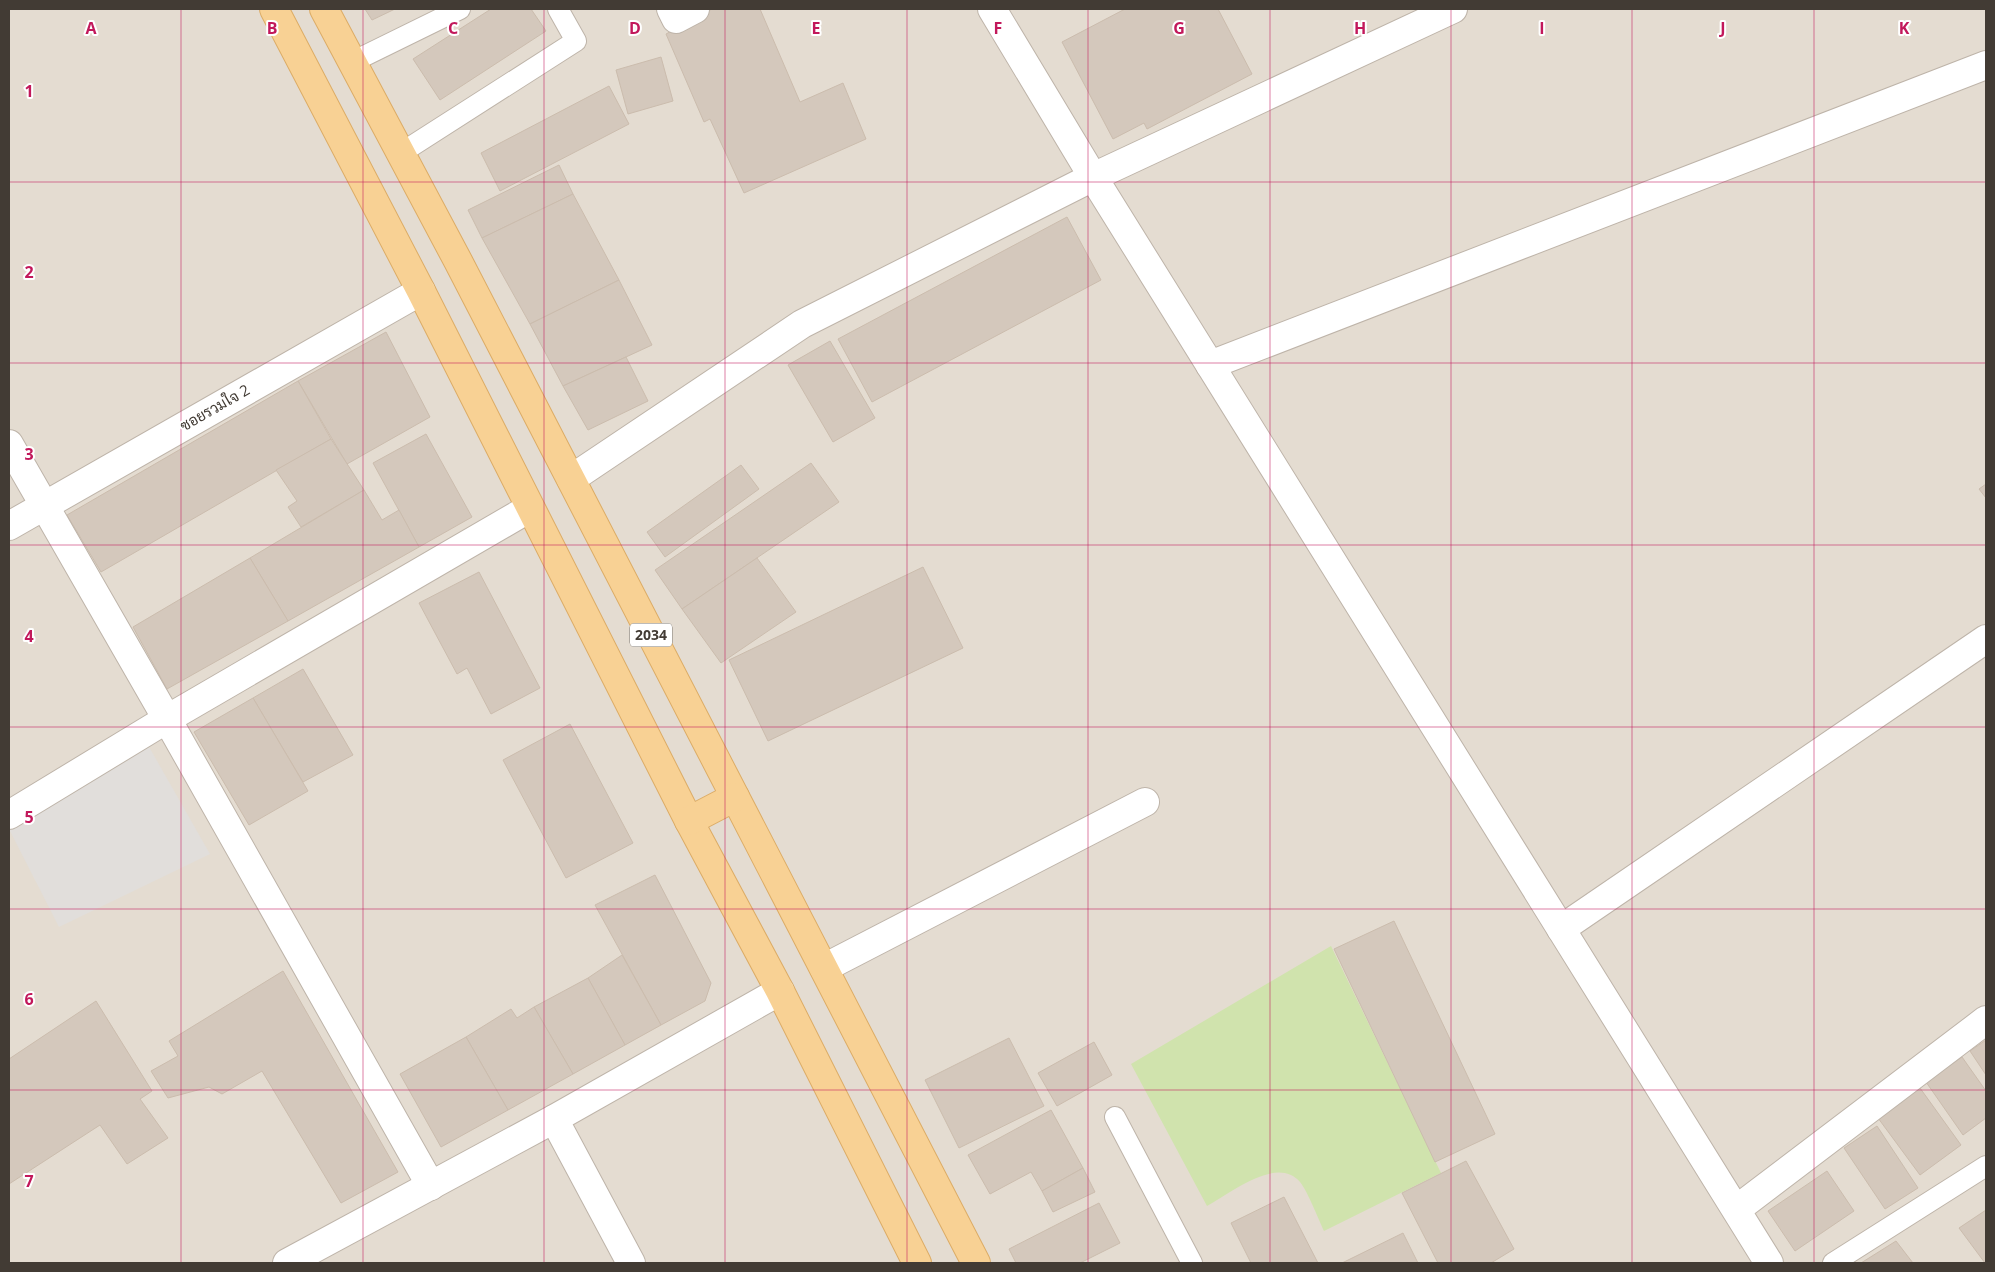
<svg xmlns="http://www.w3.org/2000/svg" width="1995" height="1272" font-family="'Open Sans',Sarabun,sans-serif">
<rect width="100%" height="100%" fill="#f0ebe3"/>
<rect fill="#e4dcd1" x="9" y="9" width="1977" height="1254"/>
<path fill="#d0e3ad" d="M1331 946 1441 1173 1324 1231C1318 1218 1308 1192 1300 1182 1277 1155 1231 1193 1207 1206L1131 1064Z"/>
<polygon fill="#e1dedb" points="136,724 210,854 59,927 9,829 9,803"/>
<g fill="#d4c8bc" stroke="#cbbcad">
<polygon points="365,9 395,9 372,20"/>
<polygon points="491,9 531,9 546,31 440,100 413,59"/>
<polygon points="712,9 760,9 800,102 843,83 866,139 744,193 710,119 704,122 666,34"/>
<polygon points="1125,9 1218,9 1252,74 1147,129 1144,123 1113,139 1062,42"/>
<polygon points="661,57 673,101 628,114 616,70"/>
<polygon points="609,86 629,124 500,191 481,153"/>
<polygon points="559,165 573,194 482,238 468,210"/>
<polygon points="573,194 619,280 530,324 482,238"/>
<polygon points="1067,217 1101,280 872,402 838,339"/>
<polygon points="619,280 652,345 563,386 530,324"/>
<polygon points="386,332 430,417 347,464 298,381"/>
<polygon points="830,341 875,418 833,442 788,365"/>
<polygon points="626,357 648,401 588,430 563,386"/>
<polygon points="298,381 331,439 101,572 67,515"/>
<polygon points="426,434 472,517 419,547 373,463"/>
<polygon points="331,439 364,490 301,527 288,507 297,501 276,470"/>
<polygon points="811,463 839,502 682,609 655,570"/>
<polygon points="741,465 759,489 665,557 647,532"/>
<polygon points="1986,484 1986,498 1979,489"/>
<polygon points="364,490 382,520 399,510 419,547 288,621 250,558"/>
<polygon points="250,558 288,621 167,689 133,627"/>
<polygon points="757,558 796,612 721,663 682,609"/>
<polygon points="923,567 963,648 768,741 729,660"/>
<polygon points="479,572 540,688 491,714 467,668 457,674 419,603"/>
<polygon points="303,669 353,755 303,782 253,698"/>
<polygon points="253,698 308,791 249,825 194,732"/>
<polygon points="570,724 633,843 566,878 503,760"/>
<polygon points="655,875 711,983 705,1001 661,1025 595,905"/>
<polygon points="1394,921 1495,1134 1435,1162 1334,949"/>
<polygon points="622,955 661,1025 625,1045 588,978"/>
<polygon points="283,971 398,1172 341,1203 262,1071 222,1094 209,1087 168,1098 151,1071 178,1056 169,1041"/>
<polygon points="588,978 625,1045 573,1074 534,1007"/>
<polygon points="96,1001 152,1091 140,1099 168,1138 127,1164 100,1125 9,1184 9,1059"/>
<polygon points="534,1007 573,1074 508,1110 466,1037 511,1009 517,1018"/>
<polygon points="466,1037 508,1110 441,1147 400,1074"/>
<polygon points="1009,1038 1044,1106 959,1148 925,1080"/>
<polygon points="1986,1040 1986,1075 1970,1051"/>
<polygon points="1094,1042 1112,1075 1057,1106 1038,1073"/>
<polygon points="1962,1057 1986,1091 1986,1118 1963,1135 1926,1082"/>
<polygon points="1920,1088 1961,1145 1920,1175 1878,1118"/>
<polygon points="1051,1110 1083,1168 1042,1191 1031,1172 990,1194 968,1155"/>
<polygon points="1877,1126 1918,1188 1885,1209 1844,1148"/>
<polygon points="1466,1161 1514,1249 1491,1263 1438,1263 1402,1193"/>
<polygon points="1083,1168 1095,1192 1053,1212 1042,1191"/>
<polygon points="1827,1171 1854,1211 1795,1251 1768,1211"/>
<polygon points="1284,1197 1318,1263 1251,1263 1231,1223"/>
<polygon points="1099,1203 1120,1243 1080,1263 1016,1263 1009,1249"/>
<polygon points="1986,1210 1986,1263 1985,1263 1959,1228"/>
<polygon points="1403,1233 1418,1263 1342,1263"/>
<polygon points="1896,1241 1913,1263 1861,1263"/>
</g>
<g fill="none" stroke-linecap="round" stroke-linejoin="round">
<defs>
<g id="lane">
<polyline points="352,62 460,9"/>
<polyline points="401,153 576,41 558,9"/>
<polyline points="1115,1117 1192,1263"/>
<polyline points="1833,1263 1986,1166"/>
</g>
<g id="street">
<polyline points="671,9 676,19 695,9"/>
<polyline points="992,9 1093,177 1769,1263"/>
<polyline points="1210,365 1986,65"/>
<polyline points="9,444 167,719 431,1186"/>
<polyline points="571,479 802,324 1093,177 1453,9"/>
<polyline points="9,526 421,291"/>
<polyline points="9,815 167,719 530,508"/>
<polyline points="1561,929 1986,639"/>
<polyline points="824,968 1145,802"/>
<polyline points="554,1119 631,1263"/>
<polyline points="1737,1209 1986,1020"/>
<polyline points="287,1263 554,1119 780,991"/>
</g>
<g id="primary">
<polyline points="274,9 421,291 689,821 780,991 917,1263"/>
<polyline points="324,9 458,261 976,1263"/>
<polyline points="689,821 735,797"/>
</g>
</defs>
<use href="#lane" stroke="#beb4a9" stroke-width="22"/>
<use href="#street" stroke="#beb4a9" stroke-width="30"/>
<use href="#primary" stroke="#dcac66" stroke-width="30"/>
<use href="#lane" stroke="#fff" stroke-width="20"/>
<use href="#street" stroke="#fff" stroke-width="28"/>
<use href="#primary" stroke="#f8d194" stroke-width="28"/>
</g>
<path fill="none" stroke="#c2185b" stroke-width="1" stroke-opacity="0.55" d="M181 9V1263M363 9V1263M544 9V1263M725 9V1263M907 9V1263M1088 9V1263M1270 9V1263M1451 9V1263M1632 9V1263M1814 9V1263M9 182H1986M9 363H1986M9 545H1986M9 727H1986M9 909H1986M9 1090H1986"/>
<g text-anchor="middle" stroke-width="4" stroke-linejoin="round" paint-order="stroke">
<rect fill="#fff" stroke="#7b7671" stroke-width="1" x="630" y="623.5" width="42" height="23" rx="4"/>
<g font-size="14" font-weight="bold" fill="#423b34">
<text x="651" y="640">2034</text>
</g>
<g font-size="15" fill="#423b34" stroke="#fff">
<text transform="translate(215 408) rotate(-30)" y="5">ซอยรวมใจ 2</text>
</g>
</g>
<g font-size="16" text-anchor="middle" font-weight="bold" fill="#c2185b" stroke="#fff" stroke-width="4" stroke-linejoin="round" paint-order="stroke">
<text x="91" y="34">A</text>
<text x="272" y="34">B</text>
<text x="453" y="34">C</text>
<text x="635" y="34">D</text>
<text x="816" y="34">E</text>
<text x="998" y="34">F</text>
<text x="1179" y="34">G</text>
<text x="1360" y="34">H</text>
<text x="1542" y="34">I</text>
<text x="1723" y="34">J</text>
<text x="1904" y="34">K</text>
<text x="29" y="97">1</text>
<text x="29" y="278">2</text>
<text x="29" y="460">3</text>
<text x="29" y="642">4</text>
<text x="29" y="823">5</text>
<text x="29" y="1005">6</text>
<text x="29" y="1187">7</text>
</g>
<rect width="1995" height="1272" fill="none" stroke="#423b34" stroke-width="20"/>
</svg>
